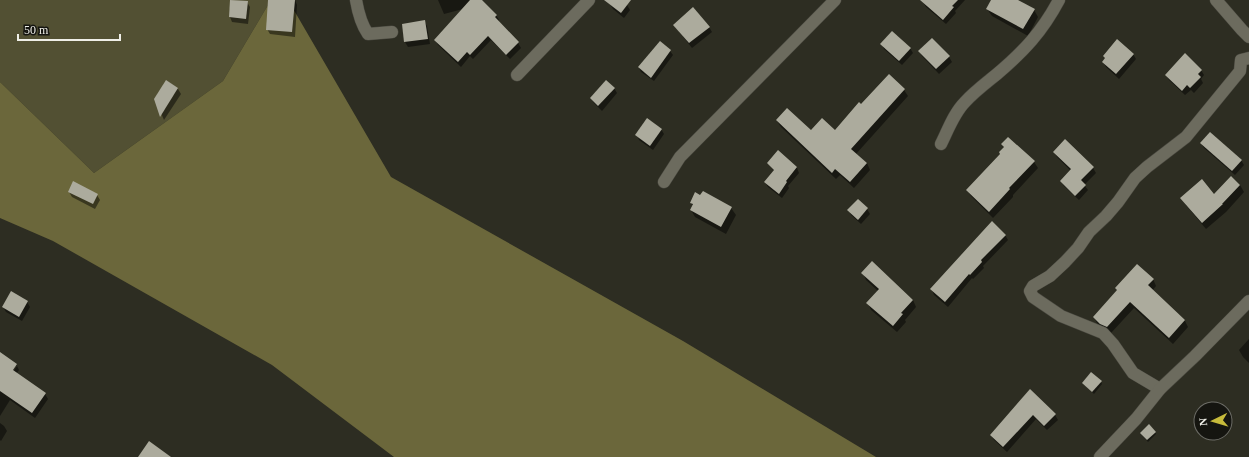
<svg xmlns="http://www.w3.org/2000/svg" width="1249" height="457" font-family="'Times New Roman',serif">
<rect width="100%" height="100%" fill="#2d2d22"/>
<polygon fill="#525033" points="0,0 271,0 223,81 94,173 0,82"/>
<polygon fill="#6b673b" points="271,0 288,0 391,177 683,341 876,457 394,457 272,365 53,241 0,218 0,82 94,173 223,81"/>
<g fill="#0007">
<polygon points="269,0 295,0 297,5 295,37 270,34 267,29"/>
<polygon points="438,0 480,0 496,15 499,20 498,21 518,43 521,48 510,59 491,40 473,59 470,56 461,67 438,45 435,40 463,9 444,14"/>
<polygon points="613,0 621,0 627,5 630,10 624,18 613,9 610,4"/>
<polygon points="924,0 965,0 955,11 956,13 946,24 926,7 923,2"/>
<polygon points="992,0 1016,0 1034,10 1038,17 1028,36 992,16 987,9"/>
<polygon points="247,2 250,7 248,24 232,22 230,17"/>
<polygon points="424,21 427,26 430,44 408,47 405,42"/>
<polygon points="674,25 709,27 712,32 692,48"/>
<polygon points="882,44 910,48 913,53 902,65 884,49"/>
<polygon points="670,51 673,55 654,81 641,72 639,68"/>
<polygon points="919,51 949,57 952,62 939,74 922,56"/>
<polygon points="1133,54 1136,59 1119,79 1106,67 1103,62 1106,59"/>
<polygon points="1201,70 1204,75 1201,79 1203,83 1194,93 1191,90 1185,95 1169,80 1166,75"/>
<polygon points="167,81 178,89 181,94 164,120 155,99"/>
<polygon points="614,88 617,93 602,111 594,103 591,98"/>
<polygon points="904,90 908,96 856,154 867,163 870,170 854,188 840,175 836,179 781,127 777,121 811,131 835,131 861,106"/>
<polygon points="661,129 664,134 653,150 639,140 637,135"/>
<polygon points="1201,143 1241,160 1244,165 1235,175 1204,148"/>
<polygon points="1002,145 1034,162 1038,168 1013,195 1013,197 993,218 971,196 967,190 1001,154 1004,148"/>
<polygon points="778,152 797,168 799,173 788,186 789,188 782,198 768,187 765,182 774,171 768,163"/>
<polygon points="1054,152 1093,168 1096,173 1084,185 1088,190 1079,200 1064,186 1061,181 1071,171 1057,157"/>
<polygon points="1240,185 1244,192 1226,212 1206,229 1186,205 1181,198 1214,195"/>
<polygon points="69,192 97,195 100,200 95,209 72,197"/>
<polygon points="691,203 731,208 736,215 726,234 695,217 691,210 693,206"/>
<polygon points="867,209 870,214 861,224 851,215 849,210"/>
<polygon points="1005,235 1008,240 983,266 984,268 973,279 972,278 948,307 934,295 932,290"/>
<polygon points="863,273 913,300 916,307 905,320 906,322 897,332 871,310 868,303 878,291 866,280"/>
<polygon points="1153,279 1156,286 1152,291 1185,321 1188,327 1173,344 1134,308 1111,333 1105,330 1097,323 1094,317 1118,290"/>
<polygon points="27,302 30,307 22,321 6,312 3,307"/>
<polygon points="1249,339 1249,363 1243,357 1239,350"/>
<polygon points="0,353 17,366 15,366 11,375 17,366 19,370 16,374 45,394 48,399 35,418 10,400 0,416"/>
<polygon points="1101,382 1102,384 1094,394 1083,383"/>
<polygon points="1030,390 1055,415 1058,420 1047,430 1036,419 1007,452 994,440 991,435"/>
<polygon points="0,423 4,426 7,431 1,441 0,440"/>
<polygon points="1155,432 1156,434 1148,442 1142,435"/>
</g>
<g fill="#acab9d">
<polygon points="230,0 248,1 246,19 229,17"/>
<polygon points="268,0 295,0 292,32 266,30"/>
<polygon points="470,0 482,0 497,15 495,17 519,42 506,55 488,36 470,55 467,52 458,62 434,40"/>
<polygon points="604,0 631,0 621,13"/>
<polygon points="920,0 958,0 952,6 954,7 943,20"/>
<polygon points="991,0 1018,0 1035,9 1023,29 986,9"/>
<polygon points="693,7 710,27 689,43 673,25"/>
<polygon points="425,20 428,39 404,42 402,24"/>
<polygon points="892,31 911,48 899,61 880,44"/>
<polygon points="932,38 950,56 936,69 918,51"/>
<polygon points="1117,39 1134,54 1116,74 1102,62 1105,58 1103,56"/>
<polygon points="660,41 671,50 651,78 638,67"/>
<polygon points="1185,53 1202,70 1198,74 1201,77 1190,88 1187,85 1182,91 1165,75"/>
<polygon points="889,74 905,89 851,149 867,163 850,182 835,169 832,173 776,120 787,108 811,130 822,118 835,130 859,102 861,104"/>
<polygon points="166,80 178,88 160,117 154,99"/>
<polygon points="606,80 615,88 598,106 590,98"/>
<polygon points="647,118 662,129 650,146 635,135"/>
<polygon points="1210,132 1242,160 1232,171 1200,143"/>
<polygon points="1008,137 1035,161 1009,188 1010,189 989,212 966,190 1000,154 999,152 1004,147 1001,144"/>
<polygon points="1065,139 1094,167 1081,180 1086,185 1075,196 1060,181 1071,169 1053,152"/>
<polygon points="778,150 797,167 786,181 787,182 779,194 764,182 774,170 767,163"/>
<polygon points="1231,176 1240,185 1222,204 1223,204 1202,223 1180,198 1202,179 1214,194"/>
<polygon points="73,181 98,194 93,204 68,192"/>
<polygon points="703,191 732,207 721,227 690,210 693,204 690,203 695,192 700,195"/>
<polygon points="858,199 868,208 858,220 847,210"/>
<polygon points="992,221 1006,235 981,260 982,262 970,275 969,274 945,302 930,289"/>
<polygon points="872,261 913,300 901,313 903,314 893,326 866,303 879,289 861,273"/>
<polygon points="1137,264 1154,279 1148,285 1185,320 1169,338 1130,302 1107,327 1100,324 1093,317 1117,290 1115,288"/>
<polygon points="11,291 28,301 19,317 2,307"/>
<polygon points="0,352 17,364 13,370 46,393 32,413 0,391"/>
<polygon points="1091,372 1102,381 1092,392 1082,383"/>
<polygon points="1030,389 1056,414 1044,426 1033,415 1003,447 990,435"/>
<polygon points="1149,424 1156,432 1147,440 1140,433"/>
<polygon points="149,441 171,457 138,457"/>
</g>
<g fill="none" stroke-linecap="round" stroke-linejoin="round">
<defs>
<g id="street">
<path d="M356 0C358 12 361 24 368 34L392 32"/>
<polyline points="1216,0 1242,30 1249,37"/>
<polyline points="517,75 589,0"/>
<path d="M941 144C948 130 954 113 965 102 974 92 986 83 997 74 1024 51 1042 32 1059 0"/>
<polyline points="664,182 680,157 835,0"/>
<polyline points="1160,389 1133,373 1113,344 1103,333 1061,316 1033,297 1030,291 1033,286 1050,276 1065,262 1078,248 1089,232 1106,216 1118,202 1135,178 1147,167 1186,137 1240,71 1241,60 1249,58"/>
<polyline points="1100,457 1136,419 1160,389 1195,356 1249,301"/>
</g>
</defs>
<use href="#street" stroke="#4a4940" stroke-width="13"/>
<use href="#street" stroke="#6c6b5e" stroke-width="12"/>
</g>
<g transform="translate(1213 421) rotate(265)"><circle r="19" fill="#151510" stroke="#6c6c66"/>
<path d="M0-3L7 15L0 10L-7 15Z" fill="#c7bb3b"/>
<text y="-6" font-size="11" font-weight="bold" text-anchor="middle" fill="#efefe8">N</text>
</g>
<path d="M18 34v6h102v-6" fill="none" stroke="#efefe8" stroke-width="2"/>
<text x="24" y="34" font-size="12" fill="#efefe8" stroke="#151510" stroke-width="3" paint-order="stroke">50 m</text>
</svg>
